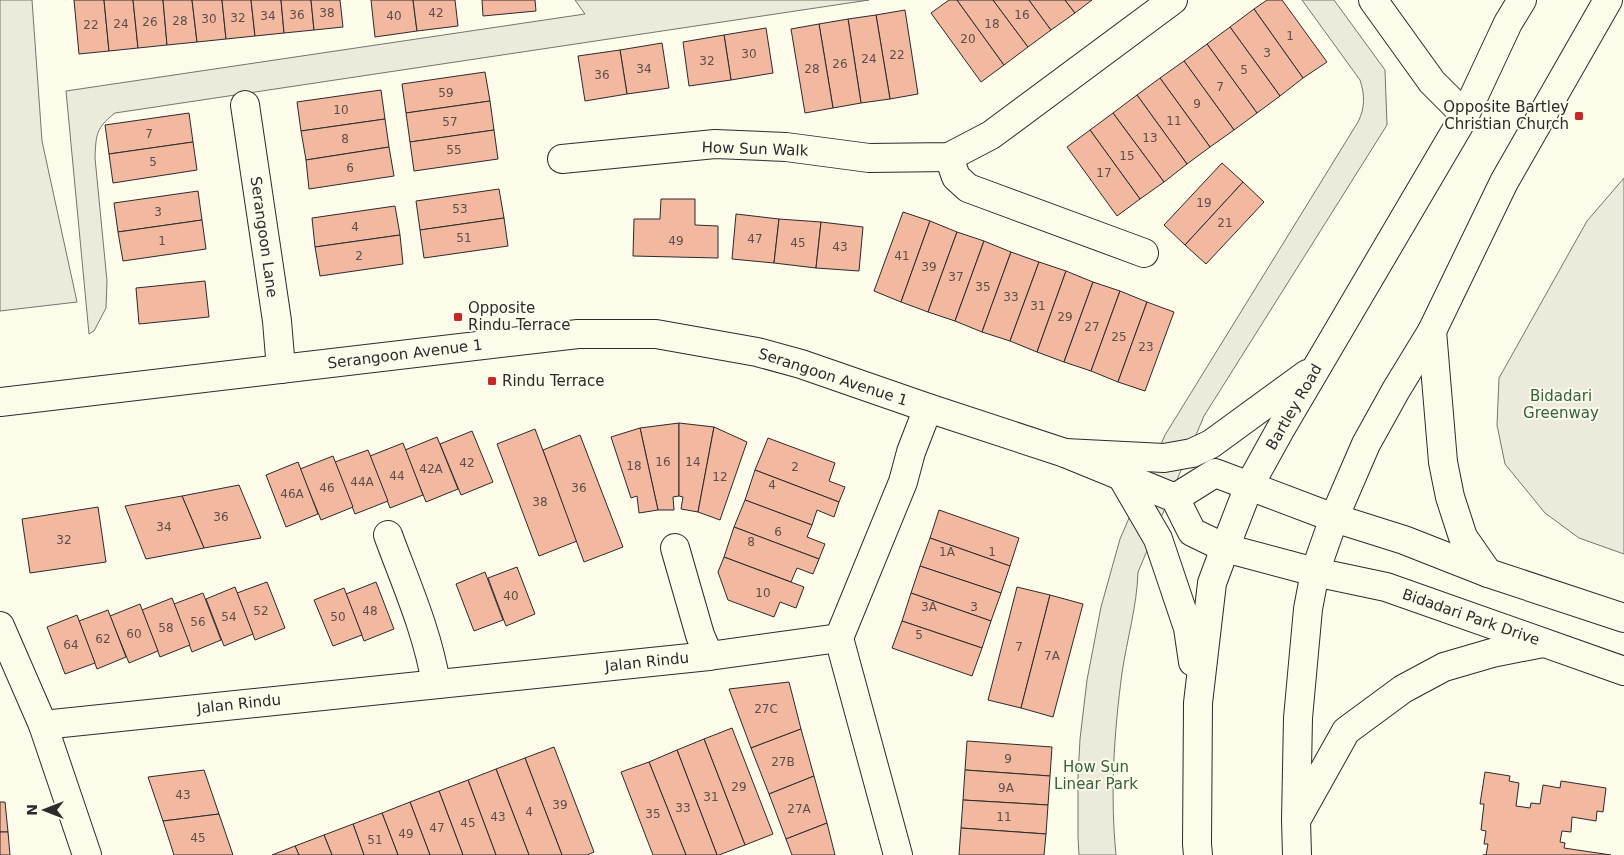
<svg xmlns="http://www.w3.org/2000/svg" width="1624" height="855" font-family="'DejaVu Sans',sans-serif">
<rect width="100%" height="100%" fill="#fdfbea"/>
<g fill="#ecebdb" stroke="#74746e">
<polygon points="0,0 32,0 42,141 77,302 0,311"/>
<path d="M575 0H869L115 113C96 128 96 134 95 158L107 281 106 308 94 331 89 334 66 91 585 14Z"/>
<path d="M1302 0H1334L1385 70 1387 125 1204 416 1138 572C1137 606 1127 639 1122 673 1114 733 1110 795 1116 855H1079L1078 837V776L1080 739 1087 680 1101 607 1120 539 1165 435 1358 122C1365 108 1365 95 1360 80Z"/>
<polygon points="1624,178 1624,554 1579,538 1545,513 1505,464 1497,425 1499,378 1587,221"/>
</g>
<g fill="#f2b8a0" stroke="#2b2b2b">
<polygon points="74,0 104,0 109,51 79,54"/>
<polygon points="104,0 133,0 138,48 109,51"/>
<polygon points="133,0 163,0 167,45 138,48"/>
<polygon points="163,0 192,0 197,42 167,45"/>
<polygon points="192,0 222,0 226,39 197,42"/>
<polygon points="222,0 251,0 255,36 226,39"/>
<polygon points="251,0 281,0 284,33 255,36"/>
<polygon points="281,0 311,0 314,30 284,33"/>
<polygon points="311,0 340,0 343,27 314,30"/>
<polygon points="371,0 413,0 417,31 375,37"/>
<polygon points="413,0 455,0 458,26 417,31"/>
<polygon points="482,0 535,0 536,11 483,16"/>
<polygon points="949,0 957,0 1004,65 981,82 931,13"/>
<polygon points="957,0 993,0 1028,47 1004,65"/>
<polygon points="993,0 1029,0 1051,30 1028,47"/>
<polygon points="1029,0 1065,0 1075,13 1051,30"/>
<polygon points="1065,0 1092,0 1075,13"/>
<polygon points="1267,0 1282,0 1327,62 1303,78 1254,9"/>
<polygon points="1254,9 1303,78 1280,96 1230,27"/>
<polygon points="905,10 918,94 890,99 876,15"/>
<polygon points="876,15 890,99 861,103 848,19"/>
<polygon points="848,19 861,103 833,108 819,24"/>
<polygon points="819,24 833,108 805,113 791,29"/>
<polygon points="1230,27 1280,96 1257,113 1207,44"/>
<polygon points="766,28 773,73 731,80 724,35"/>
<polygon points="724,35 731,80 689,86 683,42"/>
<polygon points="662,43 669,88 627,94 620,50"/>
<polygon points="1207,44 1257,113 1234,130 1184,61"/>
<polygon points="620,50 627,94 585,101 578,56"/>
<polygon points="1184,61 1234,130 1210,147 1160,78"/>
<polygon points="485,72 490,101 406,113 402,84"/>
<polygon points="1160,78 1210,147 1187,164 1137,95"/>
<polygon points="381,90 385,119 301,131 297,102"/>
<polygon points="1137,95 1187,164 1164,182 1113,113"/>
<polygon points="490,101 494,130 410,142 406,113"/>
<polygon points="189,113 193,142 109,154 105,125"/>
<polygon points="1113,113 1164,182 1140,199 1090,130"/>
<polygon points="385,119 389,147 306,160 301,131"/>
<polygon points="494,130 498,159 414,171 410,142"/>
<polygon points="1090,130 1140,199 1117,216 1067,147"/>
<polygon points="193,142 197,170 113,183 109,154"/>
<polygon points="389,147 394,176 309,189 306,160"/>
<polygon points="1222,163 1243,182 1185,245 1164,225"/>
<polygon points="1243,182 1264,202 1206,264 1185,245"/>
<polygon points="499,189 504,218 420,230 416,201"/>
<polygon points="198,191 202,220 118,232 114,203"/>
<polygon points="661,199 695,199 695,225 718,226 718,258 633,256 634,219 660,219"/>
<polygon points="395,206 400,235 315,247 312,218"/>
<polygon points="903,212 930,221 901,302 874,291"/>
<polygon points="736,214 779,219 774,263 732,259"/>
<polygon points="504,218 508,246 424,258 420,230"/>
<polygon points="779,219 821,222 816,268 774,263"/>
<polygon points="202,220 206,249 123,261 118,232"/>
<polygon points="930,221 957,232 928,312 901,302"/>
<polygon points="821,222 863,227 859,271 816,268"/>
<polygon points="957,232 984,241 955,321 928,312"/>
<polygon points="400,235 403,264 320,276 315,247"/>
<polygon points="984,241 1011,252 982,332 955,321"/>
<polygon points="1011,252 1039,262 1010,341 982,332"/>
<polygon points="1039,262 1066,271 1037,352 1010,341"/>
<polygon points="1066,271 1093,282 1064,362 1037,352"/>
<polygon points="205,281 209,317 139,324 136,288"/>
<polygon points="1093,282 1120,291 1091,371 1064,362"/>
<polygon points="1120,291 1147,302 1118,382 1091,371"/>
<polygon points="1147,302 1174,312 1145,391 1118,382"/>
<polygon points="679,423 679,496 673,497 674,510 658,510 640,428"/>
<polygon points="679,423 714,427 698,512 681,509 683,497 679,496"/>
<polygon points="714,427 747,442 720,520 698,512"/>
<polygon points="640,428 658,510 639,513 637,496 631,498 611,437"/>
<polygon points="535,429 577,541 539,556 497,444"/>
<polygon points="472,431 493,482 461,495 440,444"/>
<polygon points="580,435 623,547 584,562 543,450"/>
<polygon points="437,437 458,489 426,502 405,450"/>
<polygon points="768,438 835,463 829,481 845,487 839,502 755,470"/>
<polygon points="403,443 423,495 390,508 370,456"/>
<polygon points="368,450 388,501 355,514 335,462"/>
<polygon points="333,456 353,507 321,520 300,469"/>
<polygon points="298,462 318,514 286,527 266,475"/>
<polygon points="755,470 839,502 834,517 817,510 812,525 745,500"/>
<polygon points="239,485 261,538 204,548 182,496"/>
<polygon points="182,496 204,548 146,559 125,506"/>
<polygon points="745,500 812,525 807,537 825,544 819,559 734,527"/>
<polygon points="98,507 106,562 30,573 22,519"/>
<polygon points="939,510 1019,538 1010,566 930,538"/>
<polygon points="734,527 819,559 813,574 797,568 791,582 724,557"/>
<polygon points="930,538 1010,566 1001,593 920,566"/>
<polygon points="724,557 804,587 796,608 780,602 774,617 728,600 718,572"/>
<polygon points="920,566 1001,593 991,621 911,593"/>
<polygon points="517,567 535,614 506,626 488,578"/>
<polygon points="485,572 503,620 474,631 456,584"/>
<polygon points="267,582 285,628 255,640 237,593"/>
<polygon points="376,582 394,629 364,641 346,594"/>
<polygon points="235,587 253,634 224,646 206,599"/>
<polygon points="1017,587 1050,595 1021,708 988,700"/>
<polygon points="344,588 362,635 333,646 314,600"/>
<polygon points="203,593 221,640 192,652 174,604"/>
<polygon points="911,593 991,621 982,648 902,621"/>
<polygon points="1050,595 1083,604 1053,717 1021,708"/>
<polygon points="172,598 190,645 160,657 142,610"/>
<polygon points="140,604 158,651 129,663 110,616"/>
<polygon points="108,610 126,657 97,669 79,621"/>
<polygon points="77,615 95,663 65,674 47,627"/>
<polygon points="902,621 982,648 972,676 892,648"/>
<polygon points="789,682 801,729 751,748 729,689"/>
<polygon points="732,728 773,834 745,845 704,739"/>
<polygon points="801,729 814,776 769,794 751,748"/>
<polygon points="704,739 745,845 719,855 717,855 677,750"/>
<polygon points="967,741 1052,747 1050,776 965,770"/>
<polygon points="554,747 594,852 587,855 562,855 525,758"/>
<polygon points="677,750 717,855 686,855 649,762"/>
<polygon points="525,758 562,855 529,855 496,769"/>
<polygon points="649,762 686,855 653,855 621,772"/>
<polygon points="496,769 529,855 496,855 468,780"/>
<polygon points="204,770 219,814 163,821 148,777"/>
<polygon points="965,770 1050,776 1048,805 963,800"/>
<polygon points="1485,772 1510,776 1509,781 1519,783 1516,806 1530,808 1531,803 1540,804 1543,785 1560,788 1561,781 1606,788 1603,812 1597,811 1596,821 1572,817 1571,832 1562,831 1560,842 1565,843 1564,848 1611,855 1483,855 1486,855 1488,844 1484,844 1486,831 1481,830 1484,804 1480,804"/>
<polygon points="814,776 827,823 786,839 769,794"/>
<polygon points="468,780 496,855 463,855 439,791"/>
<polygon points="439,791 463,855 430,855 410,802"/>
<polygon points="963,800 1048,805 1046,834 961,828"/>
<polygon points="0,802 5,802 8,832 0,832"/>
<polygon points="410,802 430,855 398,855 382,813"/>
<polygon points="382,813 398,855 364,855 353,824"/>
<polygon points="219,814 233,855 174,855 163,821"/>
<polygon points="827,823 835,855 792,855 786,839"/>
<polygon points="353,824 364,855 332,855 324,835"/>
<polygon points="961,828 1046,834 1044,855 959,855"/>
<polygon points="0,832 8,832 10,855 0,855"/>
<polygon points="324,835 332,855 299,855 295,846"/>
<polygon points="295,846 299,855 272,855"/>
</g>
<g fill="none" stroke-linecap="round" stroke-linejoin="round">
<defs>
<g id="minor">
<polyline points="1373,0 1432,82 1465,115"/>
<polyline points="245,105 277,321 281,369"/>
<polyline points="949,157 956,177 968,188 1144,253"/>
<polyline points="562,159 715,144 786,147 869,158 949,157 991,135 1173,0"/>
<polyline points="0,402 578,334 656,334 757,352 801,364 928,408 1065,453 1175,498 1192,532 1225,548 1315,572 1386,587 1624,671"/>
<polyline points="1175,498 1215,473 1334,518 1404,540 1488,573 1624,618"/>
<path d="M388 535C406 584 428 633 436 684"/>
<polyline points="675,548 700,635 709,656"/>
<polyline points="0,626 43,725 87,855"/>
<polyline points="43,725 709,656 839,638"/>
<polyline points="898,855 839,638 903,482 911,452 928,408"/>
</g>
<g id="highway">
<polyline points="1432,331 1443,462 1450,497 1463,537 1488,573"/>
<polyline points="1065,453 1164,458 1192,453 1211,444 1307,374"/>
<polyline points="1122,477 1158,539 1188,628 1193,662"/>
<polyline points="1298,817 1346,731 1403,689 1444,667 1492,653 1543,643"/>
<polyline points="1198,855 1197,844 1198,703 1212,583 1225,548 1249,486 1280,430 1465,115 1508,23 1522,0"/>
<polyline points="1297,855 1296,820 1298,718 1308,609 1315,572 1334,518 1366,444 1396,390 1432,331 1504,182 1608,0"/>
</g>
</defs>
<use href="#minor" stroke="#2b2b2b" stroke-width="30"/>
<use href="#highway" stroke="#2b2b2b" stroke-width="30"/>
<use href="#minor" stroke="#fdfbea" stroke-width="28"/>
<use href="#highway" stroke="#fdfbea" stroke-width="28"/>
</g>
<g fill="#c62828" stroke="#fdfbea" stroke-width="2">
<rect x="1574" y="111" width="10" height="10" rx="2.5"/>
<rect x="453" y="312" width="10" height="10" rx="2.5"/>
<rect x="487" y="376" width="10" height="10" rx="2.5"/>
</g>
<g text-anchor="middle" stroke-width="4" stroke-linejoin="round" paint-order="stroke">
<g font-size="12" fill="#5d4e48">
<text x="327" y="17">38</text>
<text x="436" y="17">42</text>
<text x="297" y="19">36</text>
<text x="1022" y="19">16</text>
<text x="268" y="20">34</text>
<text x="394" y="20">40</text>
<text x="238" y="22">32</text>
<text x="209" y="23">30</text>
<text x="180" y="25">28</text>
<text x="150" y="26">26</text>
<text x="121" y="28">24</text>
<text x="992" y="28">18</text>
<text x="91" y="29">22</text>
<text x="1290" y="40">1</text>
<text x="968" y="43">20</text>
<text x="1267" y="57">3</text>
<text x="749" y="58">30</text>
<text x="897" y="59">22</text>
<text x="869" y="63">24</text>
<text x="707" y="65">32</text>
<text x="840" y="68">26</text>
<text x="644" y="73">34</text>
<text x="812" y="73">28</text>
<text x="1244" y="74">5</text>
<text x="602" y="79">36</text>
<text x="1220" y="91">7</text>
<text x="446" y="97">59</text>
<text x="1197" y="108">9</text>
<text x="341" y="114">10</text>
<text x="1174" y="125">11</text>
<text x="450" y="126">57</text>
<text x="149" y="138">7</text>
<text x="1150" y="142">13</text>
<text x="345" y="143">8</text>
<text x="454" y="154">55</text>
<text x="1127" y="160">15</text>
<text x="153" y="166">5</text>
<text x="350" y="172">6</text>
<text x="1104" y="177">17</text>
<text x="1204" y="207">19</text>
<text x="460" y="213">53</text>
<text x="158" y="216">3</text>
<text x="1225" y="227">21</text>
<text x="355" y="231">4</text>
<text x="464" y="242">51</text>
<text x="755" y="243">47</text>
<text x="162" y="245">1</text>
<text x="676" y="245">49</text>
<text x="798" y="247">45</text>
<text x="840" y="251">43</text>
<text x="359" y="260">2</text>
<text x="902" y="260">41</text>
<text x="929" y="271">39</text>
<text x="956" y="281">37</text>
<text x="983" y="291">35</text>
<text x="1011" y="301">33</text>
<text x="1038" y="310">31</text>
<text x="1065" y="321">29</text>
<text x="1092" y="331">27</text>
<text x="1119" y="341">25</text>
<text x="1146" y="351">23</text>
<text x="663" y="466">16</text>
<text x="693" y="466">14</text>
<text x="467" y="467">42</text>
<text x="634" y="470">18</text>
<text x="795" y="471">2</text>
<text x="431" y="473">42A</text>
<text x="397" y="480">44</text>
<text x="720" y="481">12</text>
<text x="362" y="486">44A</text>
<text x="772" y="489">4</text>
<text x="327" y="492">46</text>
<text x="579" y="492">36</text>
<text x="292" y="498">46A</text>
<text x="540" y="506">38</text>
<text x="221" y="521">36</text>
<text x="164" y="531">34</text>
<text x="778" y="536">6</text>
<text x="64" y="544">32</text>
<text x="751" y="546">8</text>
<text x="947" y="556">1A</text>
<text x="992" y="556">1</text>
<text x="763" y="597">10</text>
<text x="511" y="600">40</text>
<text x="929" y="611">3A</text>
<text x="974" y="611">3</text>
<text x="261" y="615">52</text>
<text x="370" y="615">48</text>
<text x="229" y="621">54</text>
<text x="338" y="621">50</text>
<text x="198" y="626">56</text>
<text x="166" y="632">58</text>
<text x="134" y="638">60</text>
<text x="919" y="639">5</text>
<text x="103" y="643">62</text>
<text x="71" y="649">64</text>
<text x="1019" y="651">7</text>
<text x="1052" y="660">7A</text>
<text x="766" y="713">27C</text>
<text x="1008" y="763">9</text>
<text x="783" y="766">27B</text>
<text x="739" y="791">29</text>
<text x="1006" y="792">9A</text>
<text x="183" y="799">43</text>
<text x="711" y="801">31</text>
<text x="560" y="809">39</text>
<text x="683" y="812">33</text>
<text x="799" y="813">27A</text>
<text x="529" y="816">4</text>
<text x="653" y="818">35</text>
<text x="498" y="821">43</text>
<text x="1004" y="821">11</text>
<text x="468" y="827">45</text>
<text x="437" y="832">47</text>
<text x="406" y="838">49</text>
<text x="198" y="842">45</text>
<text x="375" y="844">51</text>
</g>
<g font-size="15" fill="#2b2b2b" stroke="#fdfbea" text-anchor="start">
<text x="1569" y="112" text-anchor="end">Opposite Bartley<tspan x="1569" dy="17">Christian Church</tspan></text>
<text x="468" y="313">Opposite<tspan x="468" dy="17">Rindu Terrace</tspan></text>
<text x="502" y="386">Rindu Terrace</text>
</g>
<g font-size="15" fill="#2b2b2b" stroke="#fdfbea">
<text transform="translate(755 149) rotate(2)" y="5">How Sun Walk</text>
<text transform="translate(264 237) rotate(82)" y="5">Serangoon Lane</text>
<text transform="translate(405 354) rotate(-7)" y="5">Serangoon Avenue 1</text>
<text transform="translate(833 377) rotate(18)" y="5">Serangoon Avenue 1</text>
<text transform="translate(1294 407) rotate(-60)" y="5">Bartley Road</text>
<text transform="translate(1471 617) rotate(19)" y="5">Bidadari Park Drive</text>
<text transform="translate(647 662) rotate(-6)" y="5">Jalan Rindu</text>
<text transform="translate(239 704) rotate(-6)" y="5">Jalan Rindu</text>
</g>
<g font-size="15" fill="#34623c" stroke="#fdfbea">
<text x="1561" y="401">Bidadari<tspan x="1561" dy="17">Greenway</tspan></text>
<text x="1096" y="772">How Sun<tspan x="1096" dy="17">Linear Park</tspan></text>
</g>
</g>
<g transform="translate(45 810) rotate(270)" stroke="#fdfbea" stroke-width="4" paint-order="stroke">
<path d="M0-4L9 19L0 12L-9 19Z" fill="#2b2b2b"/>
<text y="-8" font-size="14" font-weight="bold" text-anchor="middle" fill="#2b2b2b">N</text>
</g>
</svg>
